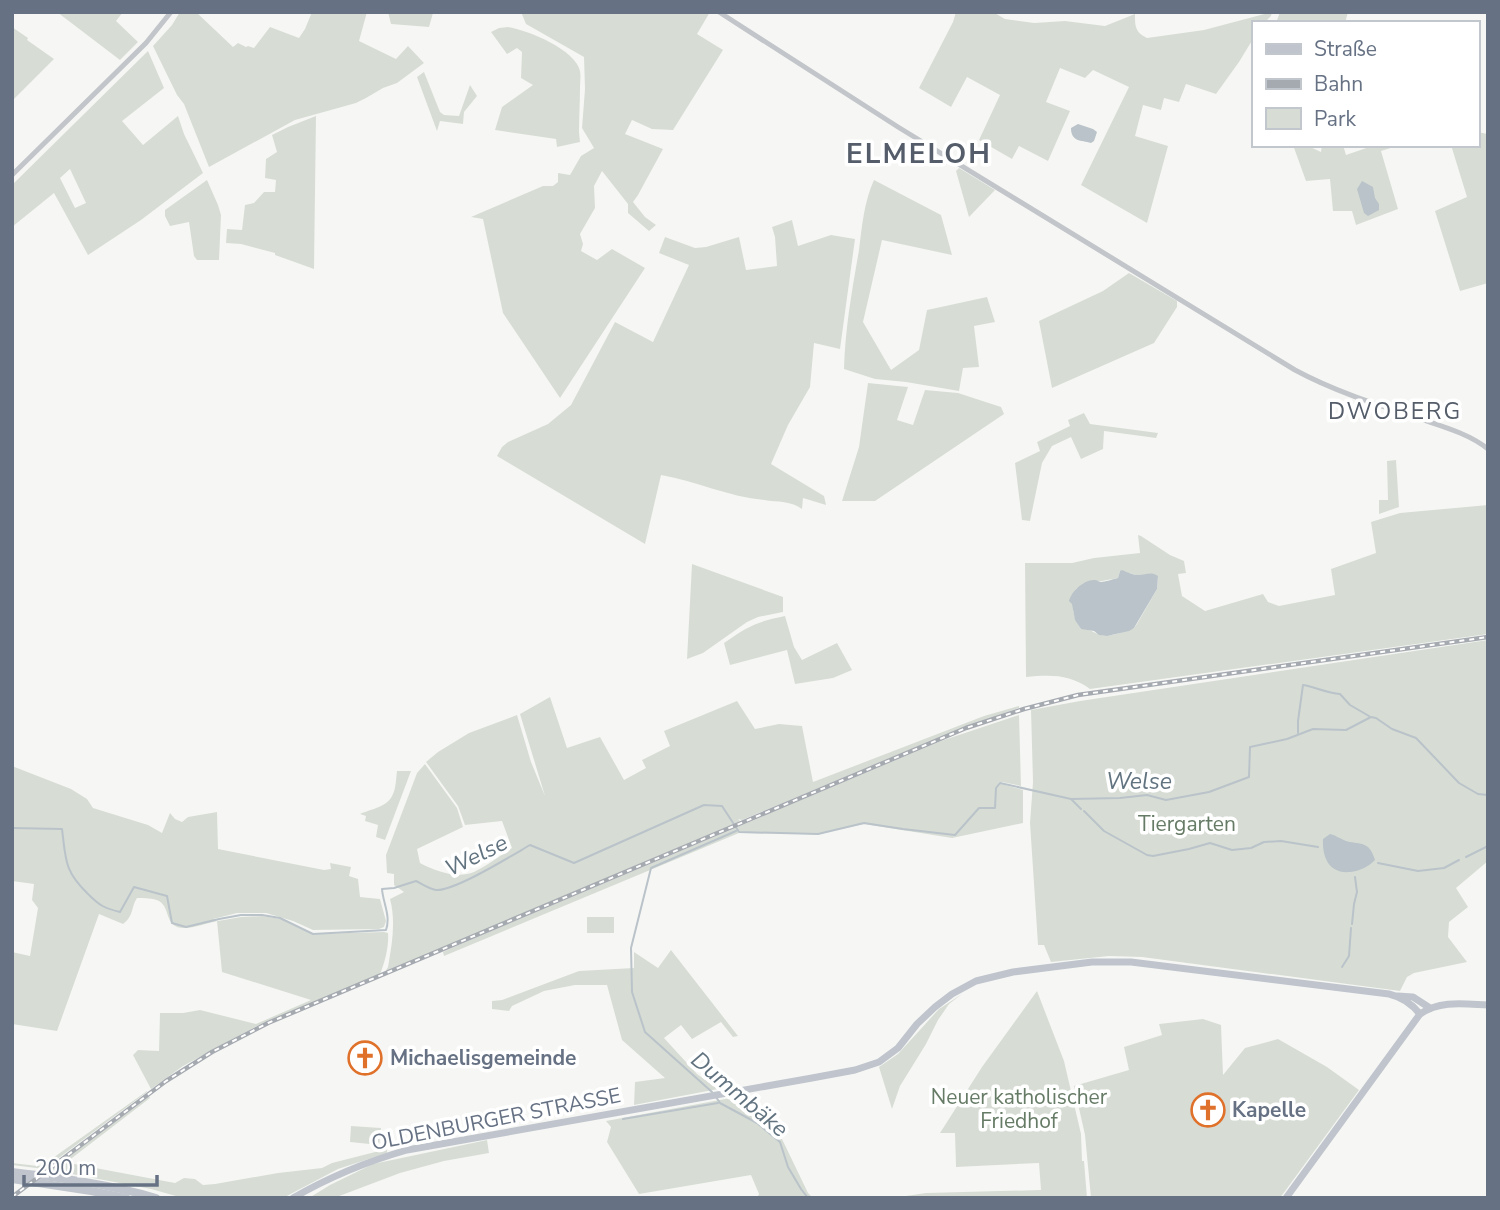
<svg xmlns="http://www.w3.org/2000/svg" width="1500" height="1210" font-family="'Nunito Sans',sans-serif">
<rect width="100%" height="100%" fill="#f6f7f4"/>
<g fill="#d7ddd5" fill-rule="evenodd">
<polygon points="57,12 123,12 116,21 138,42 120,60"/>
<polygon points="180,12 196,12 233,47 238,43 246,47 248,46 254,48 270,27 299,38 305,29 312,12 367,12 359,41 396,59 408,46 424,63 397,83 383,88 366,98 356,103 295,120 209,167 184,104 177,95 153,46 172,25"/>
<polygon points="388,12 431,12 433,13 429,27 391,24"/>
<polygon points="521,12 710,12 697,34 723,50 673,130 652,129 632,120 625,134 663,149 638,195 633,202 645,217 656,225 649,231 628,213 628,204 602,171 594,186 595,208 580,234 583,244 581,251 597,260 612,249 645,268 560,398 503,313 483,219 471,217 543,186 553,186 558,182 558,173 570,175 581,156 594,148 582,128 585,89 584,57 526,24"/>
<path d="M956 12H993L1005 19 1034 23 1065 21 1105 26 1135 14C1135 26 1135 32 1147 38L1204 30 1272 12 1271 16 1264 23H1253V39L1239 62 1216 94 1186 84 1179 102 1164 98 1161 110 1143 105 1135 136 1168 146 1147 223 1081 185 1129 87 1093 70 1085 78 1060 68 1046 102 1070 111 1048 161 1019 146 1012 159 979 140 1000 95 967 77 951 107 919 88 953 22Z"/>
<polygon points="1280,12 1348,12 1345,23 1276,23"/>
<polygon points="12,27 28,38 27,40 54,59 12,101"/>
<path d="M508 27C528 30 576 50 580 71 581 76 580 83 580 88 580 103 579 117 579 132L580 142 557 147 556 139 495 130 502 107 533 85 521 78 522 52 517 48 507 54 491 32 499 28Z"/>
<path d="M148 51 164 88 122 121 143 145 178 116 184 134 203 173 141 220 88 255 54 193 12 227V185ZM70 169 86 203 75 208 60 178Z"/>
<polygon points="424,72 440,112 444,115 459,116 470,85 477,96 464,112 463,124 440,121 437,131 417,77"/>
<polygon points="316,116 314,269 275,255 275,253 241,244 226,243 227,229 242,230 245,205 254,203 264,192 275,192 276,180 265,178 266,159 277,152 272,135 288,127"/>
<polygon points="1477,132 1488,134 1488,283 1460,291 1435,211 1467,197 1451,145 1477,145"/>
<polygon points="1293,145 1306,145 1321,152 1322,145 1343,145 1346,155 1375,145 1400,145 1381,151 1398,209 1356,225 1352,211 1333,211 1330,179 1306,181"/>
<polygon points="959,168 995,190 969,217 956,171"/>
<polygon points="207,180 218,205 221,215 219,260 197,260 194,256 189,222 170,226 165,216 165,210"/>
<path d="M874 180 941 215 952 255 882 240 863 322 891 370 919 350 927 310 987 297 995 322 974 326 979 367 963 368 959 391 906 382 875 379 844 369C845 329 852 290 859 250 862 226 864 202 874 180Z"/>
<path d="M792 220 798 246 831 235 855 239 840 349 814 343 810 387 788 425 771 464 824 496 826 505 803 498 802 509C792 501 777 502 764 500 729 497 696 481 661 475L645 544 497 456 502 447 508 442 548 424 571 405 615 322 653 342 689 265 659 253 665 237 695 248 706 247 739 237 746 270 777 266 775 237 772 227Z"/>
<polygon points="1129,273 1177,301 1177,307 1154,343 1052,388 1039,321 1103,291"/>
<polygon points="868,383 908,387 897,420 913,425 925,390 958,393 1001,407 1004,414 875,501 842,501 859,447"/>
<polygon points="1084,413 1090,424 1158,433 1156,438 1104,431 1103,449 1081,459 1071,437 1052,446 1042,463 1030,521 1022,520 1015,463 1040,451 1037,442 1070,426 1068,420"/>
<polygon points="1396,460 1399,507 1379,514 1379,500 1388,500 1387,461"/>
<path d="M1488 505V634L1090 689C1069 674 1051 675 1026 677L1025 563H1072L1094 558 1140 553 1138 535 1141 536 1170 555 1184 561 1186 573 1178 574 1182 596 1205 611 1263 594 1268 602 1279 606 1335 595 1331 569 1376 553 1371 522 1400 513ZM1120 571 1137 575 1158 576 1157 589 1137 624 1134 628C1124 631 1109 639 1098 634 1090 631 1091 629 1081 629 1071 614 1072 605 1076 589 1088 582 1104 581 1118 578Z"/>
<polygon points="692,564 783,597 783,612 758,617 747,622 703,653 687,659"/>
<path d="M785 616 794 647 802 660 837 643 852 670 833 678 795 684 787 650 730 665 724 643C748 626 756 622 785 616Z"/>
<polygon points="1488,640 1488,861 1456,888 1468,907 1449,922 1448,937 1467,962 1414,973 1407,977 1400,991 1142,957 1109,956 1051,962 1044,945 1038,945 1030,823 1033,782 1031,710 1080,701"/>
<path d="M550 697 567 748 600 737 624 780 646 768 642 760 670 746 664 731 737 701 755 729 779 724 802 726 813 782 984 716 1019 706V708L962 728 742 820 738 819 740 821 732 825 385 972 388 967C392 944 396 922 390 899L404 892 394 885V874L387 873 386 855 417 773 425 764 457 808 463 827 417 849 420 863C435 871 457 879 474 872 487 866 500 856 512 848L502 821 465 825 458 806 426 762 438 752 469 733 517 715 531 762 545 796 520 714Z"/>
<polygon points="1019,715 1021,786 1002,782 998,783 1023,790 1023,823 952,838 864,824 818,834 739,833 444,956 443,952 474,938 941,741"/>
<path d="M12 766 71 789 87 799 93 808 148 825 162 833 170 813 175 819 182 822 188 817 217 812 218 849 324 870 331 869 330 863 351 867 349 876 358 879 360 897 380 899 386 921 384 927 379 929 313 930 293 921 266 913H237L213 919 218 921 241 917 262 916 275 918 281 919 312 934 384 932 388 933C389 946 385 962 380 974L255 1027 183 1066 151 1089 133 1055 138 1050 159 1051 160 1013H183L200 1010 256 1024 311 1000 222 972 217 921C207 923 195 928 184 928 164 928 171 908 159 901 153 898 144 898 137 898 131 907 134 916 123 924L99 914 57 1031 12 1024V952L30 956 38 908 32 900 34 884 12 881Z"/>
<path d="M397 771H411L385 840 376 837 378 825 365 821 366 816 360 814C371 809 388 807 393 794 396 788 396 778 397 771Z"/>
<rect x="587" y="917" width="27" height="16"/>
<polygon points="671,950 738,1036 733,1037 721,1022 692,1039 681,1025 664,1038 697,1074 718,1089 634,1105 635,1082 665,1078 622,1040 607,985 575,985 544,991 512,1006 509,1011 492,1009 492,1001 502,1000 579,971 634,968 634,952 658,968"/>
<polygon points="1037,991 1064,1061 1081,1134 1082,1161 1084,1161 1087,1198 892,1198 926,1193 1041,1190 1039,1163 956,1167 955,1133 940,1133 982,1067"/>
<polygon points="962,994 949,1004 938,1020 926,1044 900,1086 892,1109 879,1067 898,1054 939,1009"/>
<polygon points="1203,1019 1221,1025 1223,1075 1245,1048 1278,1039 1327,1067 1359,1090 1280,1198 1091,1198 1085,1135 1074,1086 1129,1070 1124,1047 1162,1035 1159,1024"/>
<polygon points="147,1091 147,1092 44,1169 12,1165 12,1163 38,1166 43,1165"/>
<polygon points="149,1096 150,1098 72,1158 69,1163 175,1183 184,1178 195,1179 203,1185 215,1184 278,1173 322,1168 332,1163 387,1149 387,1153 338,1169 283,1198 183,1198 151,1189 51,1170"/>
<polygon points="736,1097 741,1104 782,1139 808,1193 813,1198 757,1198 759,1194 751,1175 639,1194 607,1142 611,1127 606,1121"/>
<polygon points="351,1126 381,1128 379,1145 350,1142"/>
<polygon points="487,1140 489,1153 444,1161 400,1173 334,1198 309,1198 330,1185 373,1164"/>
</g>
<g fill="#bac3c9">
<path d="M1078 124 1093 129 1097 132 1094 141 1091 143C1081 140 1071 142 1071 128Z"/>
<polygon points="1362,181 1373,187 1375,198 1379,204 1379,210 1368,216 1364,213 1357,189"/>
<path d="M1122 570C1127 572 1133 575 1138 575 1147 575 1150 571 1158 576L1157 589 1134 628 1129 631 1107 636 1099 635 1094 631 1081 629 1075 620 1072 604 1069 601C1071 592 1084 579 1095 580 1097 580 1099 582 1101 582 1105 582 1113 579 1118 578L1120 571Z"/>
<path d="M1330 834C1338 836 1341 840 1350 842 1363 844 1370 843 1375 860 1368 867 1360 871 1350 872 1329 874 1322 857 1323 839Z"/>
</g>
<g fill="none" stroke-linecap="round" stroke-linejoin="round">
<g stroke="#bac3c9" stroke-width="2">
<path d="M1298 733V721L1303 685C1316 687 1326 693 1340 694L1350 705 1369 716"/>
<polyline points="1071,799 1081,809"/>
<polyline points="1084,811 1104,831 1147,855 1153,856 1189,849 1210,843 1232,850 1251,848 1264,842 1281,841 1318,847"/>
<path d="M12 828 62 829C66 860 64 871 88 894 100 906 104 908 120 912L134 887 167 896 172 923 186 927 219 919 241 915H262L280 918 313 934 386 930C391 916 383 903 382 889L394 888 416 881C422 884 429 889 436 890 455 891 511 856 530 845L574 863 704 805 722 806 739 832 818 834 864 823 903 829 955 835 979 808H995L996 788 1000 783 1071 799 1120 798 1147 795 1166 800 1209 792 1249 777 1250 747 1287 739 1313 729 1346 730 1371 717 1376 718 1392 729 1416 738 1459 783 1478 794 1488 795"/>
<polyline points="1466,857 1488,846"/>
<polyline points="1378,863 1418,871 1444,868 1459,860"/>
<polyline points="1352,924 1354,904 1357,892 1355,877"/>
<polyline points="1342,967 1349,956 1351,928"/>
<polyline points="712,1092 645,1032 632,992 631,948 651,868 736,831"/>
<polyline points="716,1097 720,1103 757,1123 780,1142 788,1167 801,1189 808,1198"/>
<polyline points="623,1119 718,1103"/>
</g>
<g stroke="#c2c5c9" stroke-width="5">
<path d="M719 12 898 127 1295 370C1332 390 1372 403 1412 416 1437 425 1467 432 1488 449"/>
<polyline points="12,175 146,43 171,12"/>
</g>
<g stroke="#c0c5cd" stroke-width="7">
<polyline points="1398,996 1413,997 1430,1008"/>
<path d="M293 1198C331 1176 365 1162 407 1150L812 1078 855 1070 879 1062 898 1048 917 1024 935 1007 952 994 976 981 1013 972 1092 962H1131L1389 994C1402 997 1412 1004 1420 1014"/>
<path d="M1286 1198 1420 1014C1441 1000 1464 1004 1488 1005"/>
</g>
<g stroke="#c0c5cd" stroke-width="8">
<path d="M12 1172C61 1178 109 1184 156 1198"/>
<polyline points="12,1179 91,1191 126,1198"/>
</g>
<defs>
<polyline id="rail" points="12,1197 166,1081 212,1052 268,1023 966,728 1024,709 1078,695 1488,637"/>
</defs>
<use href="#rail" stroke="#a5a9b0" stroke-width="4.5"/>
<use href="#rail" stroke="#fff" stroke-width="2" stroke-dasharray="5" stroke-linecap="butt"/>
</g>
<defs>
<symbol id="church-ring" viewBox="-11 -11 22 22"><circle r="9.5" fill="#fff" stroke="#df712b" stroke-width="1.5"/><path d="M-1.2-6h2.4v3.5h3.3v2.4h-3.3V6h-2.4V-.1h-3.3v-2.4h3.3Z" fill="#df712b"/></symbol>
</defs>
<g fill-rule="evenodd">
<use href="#church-ring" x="346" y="1039" width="38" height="38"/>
<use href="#church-ring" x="1189" y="1091" width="38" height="38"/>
</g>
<g text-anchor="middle" stroke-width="7" stroke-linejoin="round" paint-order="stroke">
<g font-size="21" fill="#667b65" stroke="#fff">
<text x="1187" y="831">Tiergarten</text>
<text x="1019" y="1104">Neuer katholischer<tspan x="1019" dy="24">Friedhof</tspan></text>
</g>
<g font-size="21" font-weight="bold" fill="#667284" stroke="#fff" text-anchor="start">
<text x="390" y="1065">Michaelisgemeinde</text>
<text x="1232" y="1117">Kapelle</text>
</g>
<g font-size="21" fill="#667284" stroke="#fff">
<text transform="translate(496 1119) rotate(-11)" y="7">OLDENBURGER STRASSE</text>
</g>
<g font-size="23" letter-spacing="2" fill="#545d69" stroke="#fff">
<text x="1395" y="419">DWOBERG</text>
</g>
<g font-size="23" font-style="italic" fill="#627380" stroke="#fff">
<text x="1139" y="789">Welse</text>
<text transform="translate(476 855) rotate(-26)" y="8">Welse</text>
<text transform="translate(740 1094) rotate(40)" y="8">Dummbäke</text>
</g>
<g font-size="28" font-weight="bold" letter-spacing="2" fill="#545d69" stroke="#fff">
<text x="919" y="163">ELMELOH</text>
</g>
</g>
<rect width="1500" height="1210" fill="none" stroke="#667284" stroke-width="28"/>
<rect x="1252" y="21" width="228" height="126" fill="#ffffff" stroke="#c2c7ce" stroke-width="2"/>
<rect x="1266" y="44" width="35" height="10" fill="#c0c5cd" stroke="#c2c7ce" stroke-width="2"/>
<text x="1314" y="56" font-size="21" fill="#667284">Straße</text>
<rect x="1266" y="79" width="35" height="10" fill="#a5a9b0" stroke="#c2c7ce" stroke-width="2"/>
<text x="1314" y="91" font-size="21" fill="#667284">Bahn</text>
<rect x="1266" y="108" width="35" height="21" fill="#d7ddd5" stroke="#c2c7ce" stroke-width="2"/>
<text x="1314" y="126" font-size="21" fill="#667284">Park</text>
<path d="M24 1175v10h133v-10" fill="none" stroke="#667284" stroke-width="3.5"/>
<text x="35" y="1175" font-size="21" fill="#667284" stroke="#ffffff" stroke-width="5" paint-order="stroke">200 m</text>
</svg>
